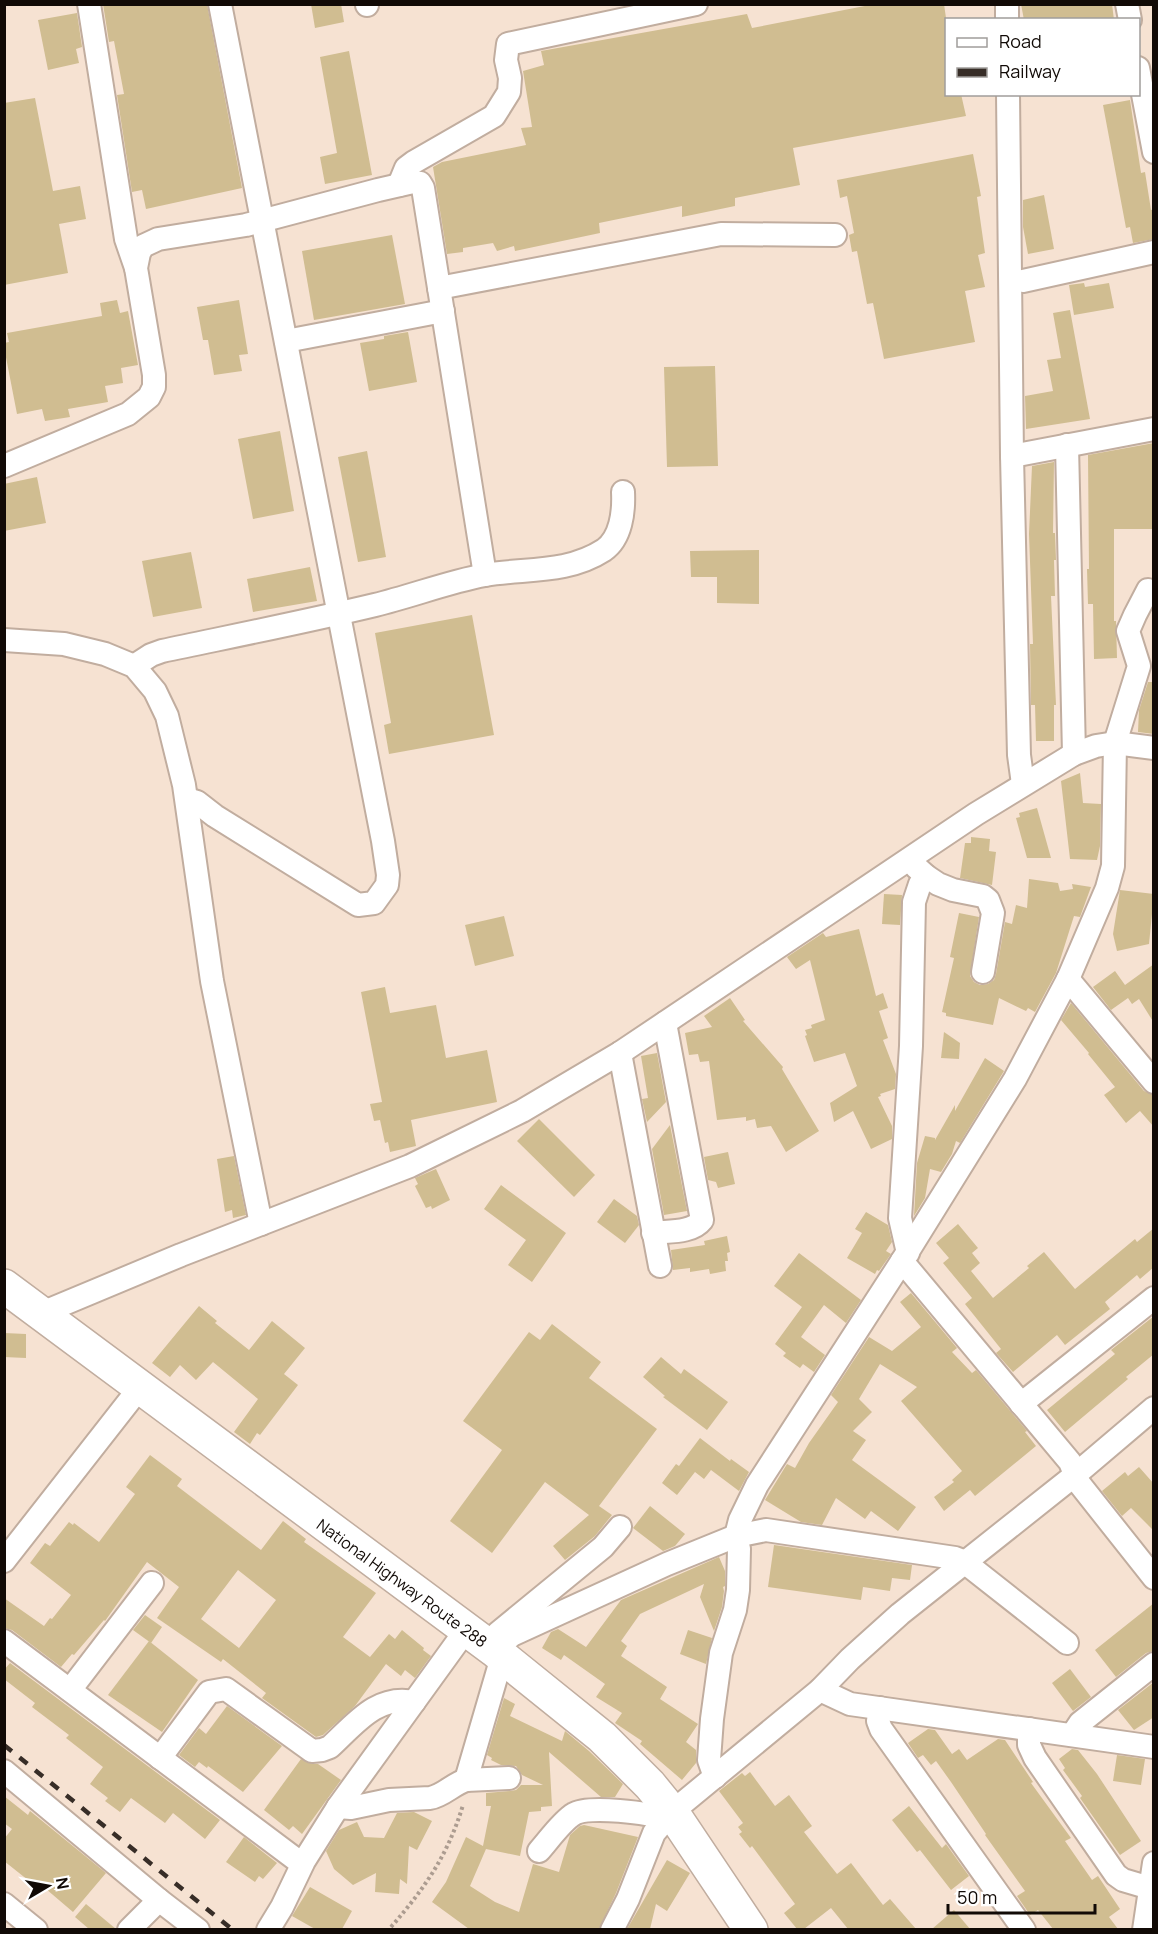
<svg xmlns="http://www.w3.org/2000/svg" width="1158" height="1934" font-family="Manrope,sans-serif">
<rect width="100%" height="100%" fill="#f6e2d2"/>
<g fill="#d0bd91" fill-rule="evenodd">
<polygon points="103,4 207,4 242,188 146,209 142,190 132,192 117,95 124,94 114,41 109,42"/>
<polygon points="311,4 341,4 344,22 315,28"/>
<polygon points="875,4 944,4 946,18 946,94 961,94 966,116 793,148 800,185 735,198 735,206 682,217 682,206 599,223 600,233 515,251 514,246 497,251 493,243 463,248 463,252 447,254 433,167 442,162 526,145 521,128 532,127 523,71 544,65 541,51 747,14 752,28"/>
<polygon points="1021,4 1112,4 1114,20 1024,20"/>
<polygon points="77,13 82,47 76,49 79,63 48,70 38,20"/>
<polygon points="349,51 372,175 325,184 320,157 337,153 320,57"/>
<polygon points="35,98 53,191 80,186 86,219 59,224 68,273 4,285 4,103"/>
<polygon points="1130,100 1141,173 1145,172 1151,210 1154,209 1154,239 1133,243 1130,227 1126,228 1103,105"/>
<polygon points="973,154 981,196 977,197 985,253 978,255 985,287 965,291 975,342 884,359 873,303 867,304 857,251 852,252 849,235 854,233 847,196 840,198 837,180"/>
<polygon points="1044,195 1054,249 1028,254 1023,227 1023,200"/>
<polygon points="392,235 405,304 314,320 302,251"/>
<polygon points="1084,283 1085,287 1109,283 1114,308 1074,315 1069,285"/>
<polygon points="117,300 120,313 128,311 138,365 121,368 123,383 105,386 108,402 68,409 70,417 45,421 42,409 17,414 4,347 4,343 9,342 7,333 102,316 100,303"/>
<polygon points="239,300 248,354 239,355 242,371 214,375 208,340 203,340 197,307"/>
<polygon points="1070,310 1090,419 1026,429 1025,396 1053,391 1047,360 1061,358 1053,313"/>
<polygon points="408,332 417,382 369,391 360,343 384,339 384,336"/>
<polygon points="715,366 718,466 667,467 664,367"/>
<polygon points="280,431 294,511 253,519 238,439"/>
<polygon points="1154,443 1154,529 1114,529 1114,621 1116,621 1117,658 1094,659 1093,604 1088,604 1087,569 1089,569 1088,455"/>
<polygon points="367,451 386,557 358,562 338,457"/>
<polygon points="1054,462 1053,533 1055,533 1056,560 1054,560 1055,596 1051,596 1056,705 1054,705 1054,741 1036,741 1035,705 1031,705 1030,644 1033,644 1029,534 1032,466"/>
<polygon points="37,477 46,523 4,531 4,484"/>
<polygon points="759,550 759,604 717,603 717,577 691,577 690,551"/>
<polygon points="191,552 202,608 153,617 142,561"/>
<polygon points="310,567 317,601 253,612 247,579"/>
<polygon points="472,615 494,735 389,754 384,725 391,723 375,633"/>
<polygon points="1148,682 1154,682 1154,734 1138,732 1139,710"/>
<polygon points="1080,773 1083,803 1101,804 1100,846 1097,860 1070,859 1061,781"/>
<polygon points="1037,808 1051,858 1027,858 1016,818 1020,817 1019,813"/>
<polygon points="971,837 990,839 989,851 996,852 992,885 960,878 965,843 971,843"/>
<polygon points="1029,879 1058,883 1060,891 1073,889 1072,884 1091,887 1080,917 1074,916 1056,973 1035,1012 1028,1008 1026,1011 999,998 993,1025 946,1016 946,1013 942,1012 954,958 950,957 959,913 979,917 970,976 974,982 980,985 988,984 994,980 996,974 1005,922 1012,924 1016,905 1027,908"/>
<polygon points="1120,890 1154,894 1149,944 1117,951 1113,934"/>
<polygon points="884,894 902,895 900,925 882,924"/>
<polygon points="504,916 514,956 475,966 465,925"/>
<polygon points="859,929 876,996 883,993 888,1008 879,1011 888,1038 883,1040 896,1074 895,1089 880,1094 881,1096 878,1097 892,1126 892,1139 871,1149 853,1111 834,1122 830,1103 857,1086 845,1053 814,1062 805,1036 807,1035 805,1030 812,1028 811,1025 825,1020 810,960 796,969 787,957 823,933 826,937"/>
<polygon points="1154,964 1154,1023 1139,999 1132,1004 1128,998 1111,1010 1093,987 1115,971 1125,985"/>
<polygon points="385,987 390,1013 436,1005 446,1058 487,1050 497,1102 411,1120 416,1146 390,1152 388,1142 385,1143 380,1120 374,1121 370,1104 382,1102 361,992"/>
<polygon points="730,998 745,1020 743,1021 783,1067 782,1069 819,1131 786,1152 771,1126 757,1128 755,1119 746,1121 746,1117 717,1120 709,1061 700,1062 698,1054 689,1055 685,1033 712,1027 704,1016"/>
<polygon points="1071,1003 1144,1091 1154,1095 1154,1127 1140,1111 1126,1123 1104,1095 1115,1087 1088,1054 1089,1053 1061,1020"/>
<polygon points="944,1032 960,1043 959,1059 941,1058"/>
<polygon points="657,1053 666,1102 647,1122 642,1099 648,1098 641,1056"/>
<polygon points="985,1058 1004,1071 960,1143 956,1141 952,1154 941,1172 930,1169 925,1198 914,1216 917,1163 925,1136 935,1138 935,1140 955,1105 955,1111"/>
<polygon points="539,1119 595,1175 574,1197 517,1141"/>
<polygon points="670,1125 687,1211 664,1215 652,1149"/>
<polygon points="728,1152 735,1184 718,1188 716,1182 708,1180 704,1157"/>
<polygon points="234,1156 246,1215 233,1218 232,1210 225,1212 217,1159"/>
<polygon points="436,1169 450,1200 432,1209 431,1206 426,1208 415,1186 418,1184 415,1178"/>
<polygon points="501,1185 566,1233 532,1282 508,1265 526,1240 484,1209"/>
<polygon points="614,1199 637,1216 639,1225 625,1243 597,1222"/>
<polygon points="866,1212 888,1225 892,1242 886,1251 891,1254 879,1271 877,1270 875,1274 847,1258 862,1233 855,1229"/>
<polygon points="958,1224 978,1248 972,1253 980,1263 971,1271 993,1298 1029,1268 1027,1266 1044,1252 1075,1289 1135,1239 1137,1242 1154,1228 1154,1267 1140,1279 1137,1275 1105,1302 1110,1309 1065,1345 1057,1335 1013,1372 996,1353 1001,1349 965,1304 972,1298 943,1263 949,1258 936,1243"/>
<polygon points="727,1236 730,1252 727,1253 728,1261 725,1261 726,1271 710,1274 709,1269 690,1272 690,1268 673,1270 671,1250 705,1245 704,1241"/>
<polygon points="799,1253 861,1300 846,1323 824,1305 801,1337 825,1355 814,1372 803,1364 800,1368 783,1356 786,1353 775,1344 802,1307 774,1286"/>
<polygon points="911,1293 957,1348 952,1352 972,1373 976,1370 1027,1431 1025,1432 1036,1446 975,1496 970,1490 944,1511 934,1497 954,1482 952,1480 962,1471 901,1401 917,1387 880,1364 859,1399 872,1412 853,1431 866,1440 852,1460 916,1507 898,1531 871,1511 865,1519 836,1498 822,1525 801,1522 765,1500 787,1464 795,1468 809,1443 838,1402 831,1395 869,1337 892,1351 921,1327 900,1302"/>
<polygon points="199,1306 217,1321 215,1323 249,1350 272,1321 305,1348 284,1374 298,1385 260,1435 257,1433 250,1444 234,1432 258,1399 213,1362 196,1380 180,1365 170,1377 152,1363"/>
<polygon points="1154,1316 1154,1354 1126,1377 1128,1379 1065,1432 1047,1410 1115,1354 1111,1350"/>
<polygon points="552,1324 601,1362 589,1378 657,1429 599,1506 612,1515 595,1536 565,1560 553,1546 589,1515 545,1482 492,1553 450,1521 502,1450 463,1421 529,1332 540,1340"/>
<polygon points="4,1333 26,1334 26,1358 4,1357"/>
<polygon points="661,1357 681,1374 684,1369 728,1402 707,1430 663,1397 665,1396 643,1377"/>
<polygon points="700,1438 730,1461 731,1459 749,1472 739,1491 711,1470 704,1479 695,1472 677,1495 662,1483 676,1464 679,1466"/>
<path d="M150 1455 182 1479 177 1486 261 1550 283 1521 306 1539 304 1542 376 1593 343 1637 370 1657 389 1634 395 1639 402 1630 424 1648 423 1650 431 1656 415 1678 405 1670 401 1676 386 1664 355 1706 323 1735 316 1737 262 1698 266 1693 223 1659 221 1662 157 1618 179 1587 147 1562 105 1621 104 1620 74 1655 72 1654 61 1667 12 1630 4 1628V1598L44 1626 50 1618 52 1619 71 1595 30 1563 45 1543 50 1546 69 1522 73 1525 74 1523 99 1542 135 1494 126 1487ZM238 1570 276 1600 239 1648 201 1619Z"/>
<polygon points="1139,1467 1154,1484 1154,1531 1131,1508 1122,1516 1102,1491 1125,1472 1128,1476"/>
<polygon points="650,1506 685,1534 675,1546 663,1551 633,1528"/>
<polygon points="774,1545 912,1565 910,1580 892,1578 890,1591 863,1587 861,1600 768,1587"/>
<polygon points="719,1557 725,1571 725,1586 723,1587 724,1591 722,1607 714,1631 700,1597 704,1584 640,1614 621,1641 627,1646 621,1656 667,1687 660,1699 698,1724 686,1742 696,1750 696,1763 682,1780 640,1744 642,1741 615,1723 622,1713 596,1697 605,1684 564,1655 561,1660 542,1648 551,1632 558,1629 586,1647 621,1600"/>
<polygon points="1154,1603 1154,1651 1146,1653 1116,1677 1095,1650"/>
<polygon points="145,1615 162,1627 151,1643 133,1630"/>
<polygon points="688,1630 712,1638 706,1664 680,1654"/>
<polygon points="149,1641 198,1680 162,1732 108,1695"/>
<polygon points="10,1663 220,1820 205,1839 173,1813 165,1823 131,1798 120,1812 105,1801 108,1798 90,1784 103,1767 66,1738 69,1735 32,1707 35,1703 4,1679 4,1670"/>
<polygon points="1070,1669 1091,1697 1073,1711 1052,1683"/>
<polygon points="1154,1682 1154,1717 1134,1730 1118,1710"/>
<polygon points="504,1698 515,1704 510,1716 562,1741 565,1731 589,1751 623,1784 615,1797 601,1797 549,1752 552,1806 541,1807 541,1811 529,1812 520,1856 486,1849 470,1886 495,1902 519,1912 533,1864 559,1872 570,1835 580,1826 584,1825 638,1837 616,1893 599,1929 469,1929 432,1902 446,1882 466,1837 483,1846 491,1806 486,1806 486,1793 510,1791 516,1790 521,1785 543,1785 522,1775 516,1766 501,1765 491,1760 492,1758 487,1755"/>
<polygon points="227,1706 282,1746 243,1792 208,1766 207,1768 199,1762 195,1767 179,1755 199,1728 206,1734"/>
<polygon points="928,1729 935,1730 952,1754 959,1749 967,1760 998,1739 1005,1740 1033,1782 1031,1783 1071,1838 1065,1841 1092,1880 1098,1876 1120,1909 1109,1917 1118,1929 1053,1929 1038,1910 1030,1915 1017,1896 1025,1891 985,1835 986,1834 951,1782 936,1761 931,1765 923,1755 918,1758 908,1743"/>
<polygon points="1072,1749 1078,1750 1097,1774 1141,1841 1120,1855 1080,1798 1082,1796 1063,1770 1065,1768 1059,1759"/>
<polygon points="1117,1755 1145,1759 1141,1785 1113,1781"/>
<polygon points="301,1759 313,1764 318,1764 341,1780 302,1834 293,1826 289,1830 264,1810"/>
<polygon points="750,1772 775,1806 789,1795 812,1826 804,1832 837,1874 851,1863 883,1905 890,1899 916,1929 848,1929 831,1908 804,1929 797,1929 784,1913 795,1904 752,1846 750,1848 739,1834 742,1832 738,1827 743,1823 719,1791 742,1773 745,1776"/>
<polygon points="4,1796 28,1815 30,1811 106,1873 73,1912 46,1889 43,1892 4,1861 4,1839 12,1829 4,1823"/>
<polygon points="909,1806 942,1848 946,1844 969,1876 951,1890 920,1850 917,1852 892,1820"/>
<polygon points="414,1812 432,1821 417,1850 409,1846 407,1884 400,1879 399,1894 375,1892 376,1873 353,1885 334,1869 326,1851 339,1830 357,1822 364,1837 384,1838 397,1813"/>
<polygon points="244,1837 277,1863 263,1879 259,1876 255,1882 226,1862"/>
<polygon points="667,1860 690,1873 667,1911 656,1904 650,1929 627,1929"/>
<polygon points="310,1887 352,1911 342,1929 315,1929 292,1916"/>
<polygon points="86,1904 116,1929 89,1929 75,1917"/>
<polygon points="954,1910 970,1929 932,1929"/>
</g>
<g fill="none" stroke-linecap="round" stroke-linejoin="round">
<defs>
<g id="minor">
<polyline points="89,4 126,239 136,268"/>
<polyline points="367,4 367,5"/>
<polyline points="1007,4 1007,20"/>
<polyline points="1127,4 1130,20"/>
<polyline points="1138,68 1154,152"/>
<polyline points="1008,94 1012,456 1019,755 1023,784"/>
<polyline points="399,185 406,168 414,162 494,116 509,92 510,78 506,60 508,44 696,4"/>
<polyline points="1023,281 1154,252"/>
<polyline points="439,288 721,234 835,235"/>
<polyline points="286,341 443,311"/>
<polyline points="1067,445 1074,754"/>
<polyline points="1012,456 1154,429"/>
<polyline points="4,466 128,414 149,397 154,387 154,375 136,268 139,253 143,246 158,239 246,225 378,190 413,182 420,183 423,188 485,575"/>
<polyline points="4,640 64,644 105,654 134,666 155,691 167,716 184,785 212,981 261,1224"/>
<path d="M134 666 151 655 162 651C233 636 304 622 375 605 412 596 448 582 485 575 525 568 567 574 604 550 621 538 624 512 623 492"/>
<polyline points="187,799 197,802 215,816 358,905 374,903 387,885 388,875 383,841 220,4"/>
<polyline points="916,867 926,876 938,884 953,890 983,896 988,900 993,913 983,972"/>
<polyline points="1068,979 1154,1082"/>
<polyline points="620,1053 660,1266"/>
<path d="M653 1233C669 1231 692 1233 702 1220L665 1023"/>
<polyline points="908,1253 900,1218 911,1046 914,902 920,884 926,876"/>
<polyline points="902,1261 1070,1462 1078,1482 1154,1578"/>
<polyline points="42,1313 181,1255 410,1166 522,1111 620,1053 976,814 1074,754 1096,746 1115,743 1154,748"/>
<polyline points="1021,1404 1154,1298"/>
<polyline points="4,1561 141,1386"/>
<polyline points="498,1633 603,1547 620,1527"/>
<polyline points="4,1641 302,1864"/>
<polyline points="494,1650 512,1635 667,1564 736,1536 766,1530 955,1558 963,1561 1067,1643"/>
<polyline points="70,1690 152,1583"/>
<polyline points="820,1690 850,1704 1154,1747"/>
<polyline points="880,1708 878,1721 881,1729 1024,1930"/>
<polyline points="1029,1729 1029,1745 1035,1758 1116,1875 1123,1880 1150,1888"/>
<polyline points="1072,1735 1080,1723 1154,1664"/>
<path d="M160 1758 209 1692 226 1689 312 1751 322 1750 330 1747C355 1724 377 1694 414 1702"/>
<polyline points="4,1771 159,1900 198,1930"/>
<polyline points="715,1777 709,1760 712,1719 721,1653 735,1610 738,1590 739,1549 736,1536 740,1520 757,1485 902,1261 1015,1079 1068,979 1107,888 1113,866 1115,743 1139,666 1128,631 1135,615 1148,590"/>
<polyline points="466,1780 502,1657"/>
<path d="M338 1807 351 1808 389 1800 430 1798C443 1796 453 1784 466 1780L509 1778"/>
<path d="M539 1851C548 1841 562 1821 574 1814 588 1805 650 1813 666 1819"/>
<polyline points="4,1904 36,1930"/>
<polyline points="129,1930 159,1900"/>
<polyline points="268,1930 282,1907 304,1861 338,1807 466,1630"/>
<polyline points="612,1930 628,1899 654,1833 672,1812 820,1690 850,1659 900,1614 1075,1475 1154,1408"/>
<polyline points="1144,1930 1154,1863"/>
</g>
<polyline id="highway" points="4,1286 494,1650 602,1737 650,1785 672,1812 751,1930"/>
</defs>
<use href="#minor" stroke="#c1ad9f" stroke-width="26"/>
<use href="#highway" stroke="#c1ad9f" stroke-width="36"/>
<path stroke="#ac9c90" stroke-width="4" stroke-dasharray="3 3" stroke-linecap="butt" d="M391 1927C425 1888 448 1855 463 1805"/>
<use href="#minor" stroke="#fff" stroke-width="22"/>
<use href="#highway" stroke="#fff" stroke-width="33"/>
<polyline stroke="#372d27" stroke-width="4.5" stroke-dasharray="10 10" stroke-linecap="butt" points="4,1745 233,1930"/>
</g>
<g text-anchor="middle" stroke-width="4.5" stroke-linejoin="round" paint-order="stroke">
<g font-size="16" fill="#110a06" stroke="#fff">
<text transform="translate(402 1583) rotate(36)" y="6">National Highway Route 288</text>
</g>
</g>
<rect width="1158" height="1934" fill="none" stroke="#110a06" stroke-width="12"/>
<rect x="945" y="18" width="195" height="78" fill="#ffffff" stroke="#a09d9b" stroke-width="1.5"/>
<rect x="957" y="38" width="30" height="9" fill="#ffffff" stroke="#a09d9b" stroke-width="1.5"/>
<text x="999" y="48" font-size="18" fill="#110a06">Road</text>
<rect x="957" y="68" width="30" height="9" fill="#372d27" stroke="#a09d9b" stroke-width="1.5"/>
<text x="999" y="78" font-size="18" fill="#110a06">Railway</text>
<g transform="translate(48 1886) rotate(80)" stroke="#ffffff" stroke-width="4.5" paint-order="stroke">
<path d="M0-4.5L10 22L0 15L-10 22Z" fill="#110a06"/>
<text y="-9" font-size="16" font-weight="bold" text-anchor="middle" fill="#110a06">N</text>
</g>
<path d="M948 1904v9h147v-9" fill="none" stroke="#110a06" stroke-width="3"/>
<text x="957" y="1904" font-size="18" fill="#110a06" stroke="#ffffff" stroke-width="4.5" paint-order="stroke">50 m</text>
</svg>
